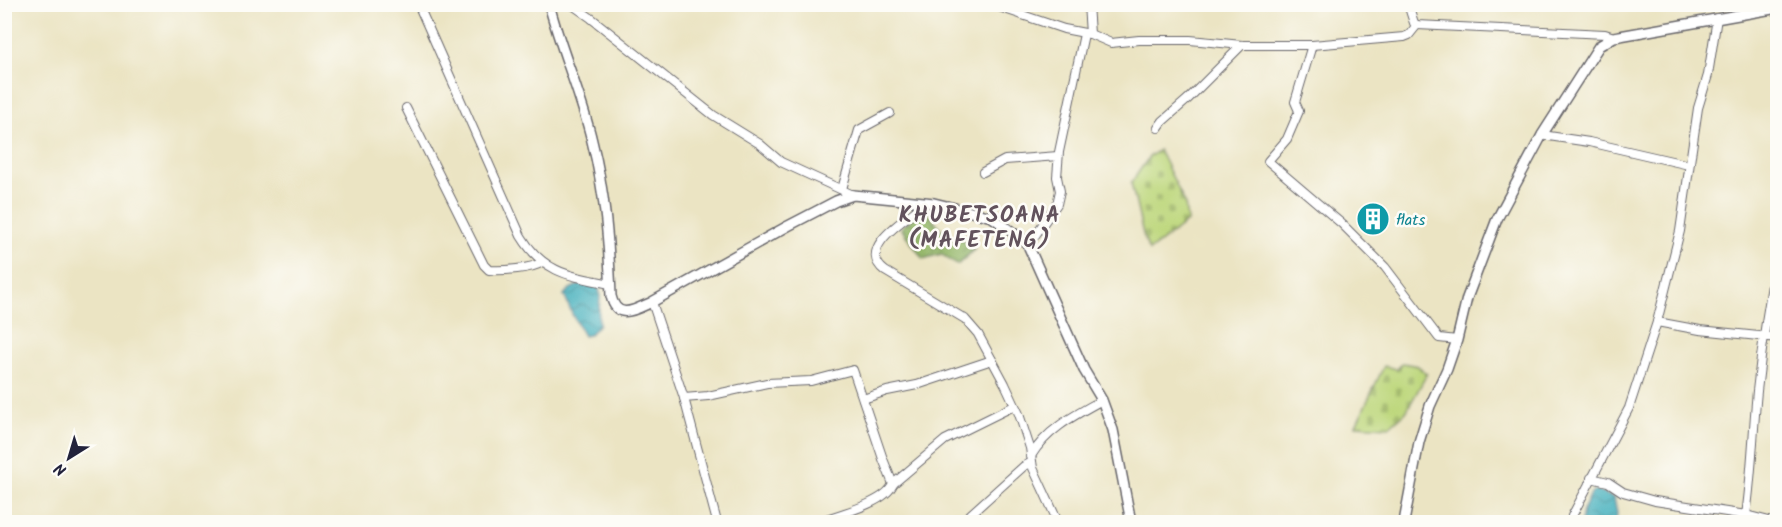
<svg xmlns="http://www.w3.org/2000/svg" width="1782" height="527" font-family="Kalam,sans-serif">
<defs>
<pattern id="forest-crowns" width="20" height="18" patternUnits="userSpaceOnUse" patternTransform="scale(1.5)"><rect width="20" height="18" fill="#96b86c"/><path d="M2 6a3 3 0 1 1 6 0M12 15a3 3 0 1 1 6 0" fill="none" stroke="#7a955a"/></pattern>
<pattern id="cemetery-stones" width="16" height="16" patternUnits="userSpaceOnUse" patternTransform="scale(1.5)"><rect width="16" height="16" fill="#bdd77c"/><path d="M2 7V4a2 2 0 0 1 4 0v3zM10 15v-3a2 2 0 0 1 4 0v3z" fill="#a2b86c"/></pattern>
<pattern id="water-waves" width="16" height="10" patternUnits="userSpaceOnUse" patternTransform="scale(1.5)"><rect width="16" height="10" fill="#3faebb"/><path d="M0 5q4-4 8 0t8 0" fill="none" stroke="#348d99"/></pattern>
</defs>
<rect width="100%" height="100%" fill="#fdfcf7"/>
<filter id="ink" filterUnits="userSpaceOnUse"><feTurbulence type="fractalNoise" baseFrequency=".0167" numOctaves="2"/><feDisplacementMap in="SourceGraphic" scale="12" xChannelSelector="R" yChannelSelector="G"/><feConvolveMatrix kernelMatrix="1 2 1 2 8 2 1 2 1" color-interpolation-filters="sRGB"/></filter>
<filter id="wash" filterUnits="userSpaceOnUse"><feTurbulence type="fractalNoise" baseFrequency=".008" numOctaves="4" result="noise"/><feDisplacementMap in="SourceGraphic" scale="24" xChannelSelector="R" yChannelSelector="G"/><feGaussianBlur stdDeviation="1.35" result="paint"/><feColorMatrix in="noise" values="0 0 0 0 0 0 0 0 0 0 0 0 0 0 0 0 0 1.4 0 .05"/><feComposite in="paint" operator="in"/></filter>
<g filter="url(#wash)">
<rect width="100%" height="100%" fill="#ebe4c3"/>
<polygon fill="url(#forest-crowns)" stroke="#5c6d54" stroke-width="1.5" points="924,208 949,239 960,238 975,249 957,265 941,254 923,259 901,228"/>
<g fill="url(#cemetery-stones)" stroke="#707c5c" stroke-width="1.5">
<polygon points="1159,150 1185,203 1187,222 1149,251 1143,234 1131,183 1149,157"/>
<polygon points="1403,363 1418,366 1427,374 1406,412 1389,427 1356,425 1384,366 1397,369"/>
</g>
<g fill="url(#water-waves)" stroke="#30687b" stroke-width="1.5">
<path d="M590 283 599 288C602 301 597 311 599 324L589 335 584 336 573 316 564 295C570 286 580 285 590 283Z"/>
<polygon points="1597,491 1614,498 1617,513 1616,522 1581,522 1583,510 1592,492"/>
</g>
</g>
<g filter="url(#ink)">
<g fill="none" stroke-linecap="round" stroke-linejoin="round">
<defs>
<g id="minor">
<path d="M418 4 521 236C544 274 571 276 611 284"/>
<polyline points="571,4 591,18 713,115 760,144 781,162 853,195"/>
<polyline points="990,4 1064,29 1090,34 1111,43 1139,40 1190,40 1242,45 1312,45 1404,37 1409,35 1417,25"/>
<polyline points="1088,4 1090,34"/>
<polyline points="1408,4 1414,23 1417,25 1605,34 1614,37"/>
<polyline points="1744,4 1746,14"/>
<polyline points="1312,45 1295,102 1299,111 1287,139 1268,161 1342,224 1385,267 1439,338 1457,340"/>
<path d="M406 108 484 265 489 270C502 271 533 269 542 262"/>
<polyline points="1158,128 1163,121 1188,99 1242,45"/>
<polyline points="1542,135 1589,142 1689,165"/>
<polyline points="983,172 1005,160 1058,156"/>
<polyline points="842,189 859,130 890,113"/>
<path d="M927 202C910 217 854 247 885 271L965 319 978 334 1005 384 1019 414 1030 448 1033 468 1058 522"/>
<polyline points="1027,243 1034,237 1057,204 1060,191 1057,177 1059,152 1084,34"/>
<polyline points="652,302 684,398 717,522"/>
<polyline points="1657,322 1700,330 1778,338"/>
<polyline points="684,398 708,396 767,383 811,381 853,370 883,459 893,484"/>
<polyline points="863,399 887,391 917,385 992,360"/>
<path d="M1031 456C1047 429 1075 415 1102 400"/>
<polyline points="1591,478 1608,482 1623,492 1655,501 1746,515 1773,522"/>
<path d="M1746 515C1752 474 1753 432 1757 391 1762 345 1769 299 1778 253"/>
<path d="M817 522C837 515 886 503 893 484L945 440 1014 406"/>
<polyline points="962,522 1024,466 1032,462"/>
<polyline points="1571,522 1572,516 1629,408 1657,322 1680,231 1698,108 1708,75 1717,18"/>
</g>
<g id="tertiary">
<path d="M549 4C561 51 581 94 592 141 605 192 609 244 611 296 617 322 636 309 652 302L788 226 836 201 853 195 934 203 992 217 1027 243 1084 370 1102 400 1113 430 1131 522"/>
<polyline points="1404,522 1419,442 1430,406 1447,369 1457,340 1467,298 1497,219 1542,135 1599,46 1614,37 1778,8"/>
</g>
</defs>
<use href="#minor" stroke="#68666b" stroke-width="10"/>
<use href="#tertiary" stroke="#68666b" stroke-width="12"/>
<use href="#minor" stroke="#fff" stroke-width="8"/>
<use href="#tertiary" stroke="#fff" stroke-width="9"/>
</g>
</g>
<defs>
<symbol id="building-disc" viewBox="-11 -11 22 22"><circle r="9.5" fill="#0f9aa8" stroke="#fdfcf7"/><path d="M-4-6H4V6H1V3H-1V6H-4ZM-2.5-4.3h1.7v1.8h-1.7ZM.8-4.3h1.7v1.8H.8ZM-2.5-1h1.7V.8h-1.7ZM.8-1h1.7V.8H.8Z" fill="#fff"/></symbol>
</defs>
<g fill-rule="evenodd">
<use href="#building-disc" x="1354" y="200" width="38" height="38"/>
</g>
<g text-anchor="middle" stroke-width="5" stroke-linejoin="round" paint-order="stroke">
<g font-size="16" fill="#0d838f" stroke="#fdfcf7" text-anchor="start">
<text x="1396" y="225">flats</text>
</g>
<g font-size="22" font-weight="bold" letter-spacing="1.5" fill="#62525c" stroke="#fdfcf7">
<text x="980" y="222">KHUBETSOANA<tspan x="980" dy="25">(MAFETENG)</tspan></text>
</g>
</g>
<rect width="1782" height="527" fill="none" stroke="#fdfcf7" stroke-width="24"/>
<g transform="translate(69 458) rotate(217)" stroke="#fdfcf7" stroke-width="4.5" paint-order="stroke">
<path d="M0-4.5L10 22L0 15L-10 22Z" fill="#22223b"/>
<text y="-9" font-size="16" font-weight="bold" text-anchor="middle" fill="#22223b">N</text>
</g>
</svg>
